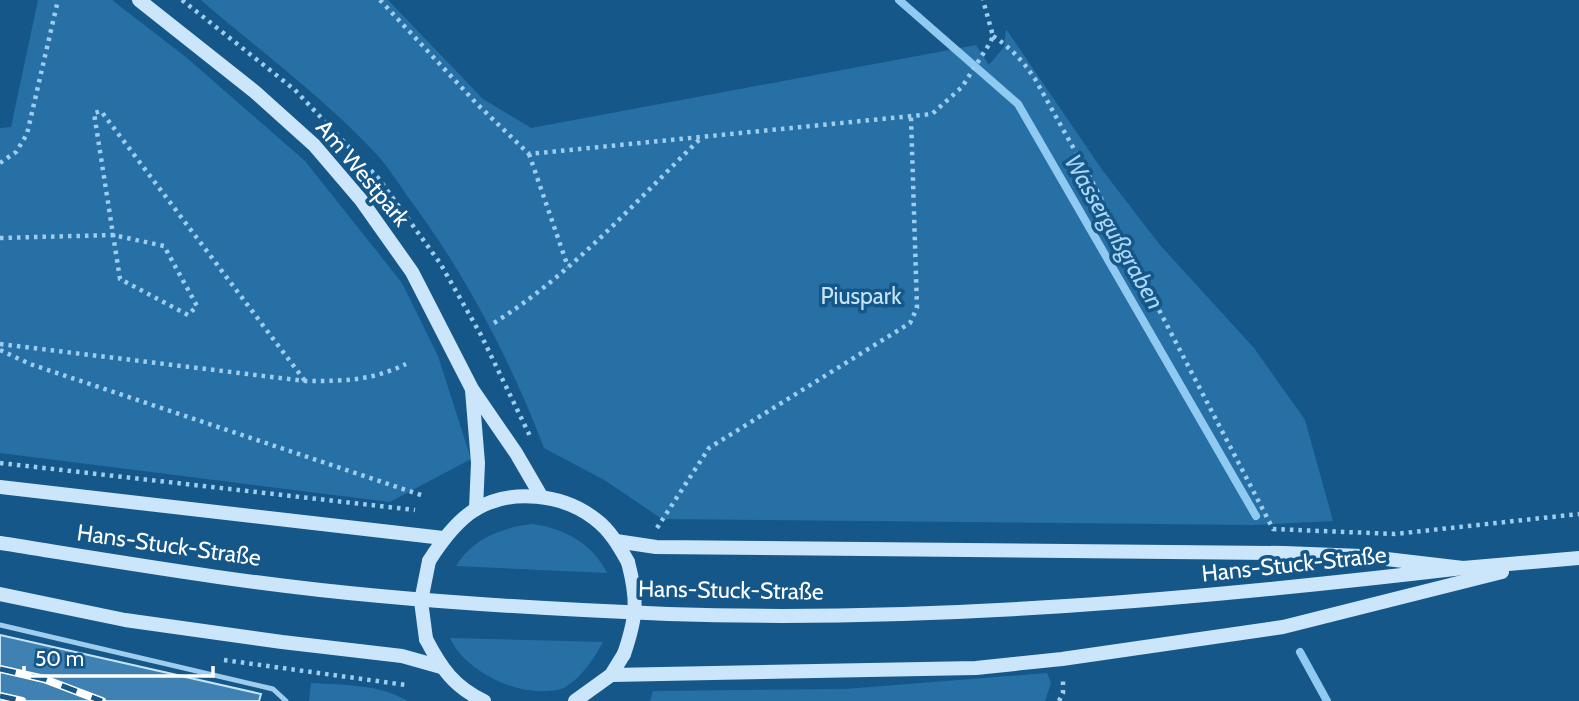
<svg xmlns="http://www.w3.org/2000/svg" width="1579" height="701" font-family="Cabin,sans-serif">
<rect width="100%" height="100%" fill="#165789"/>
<g fill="#2670a6">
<polygon points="38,0 112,0 187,58 305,161 402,283 438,356 471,459 390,502 0,453 0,128 11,127"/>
<path d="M201 0H388L483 99 531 128 976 45 989 65 1004 47 1006 29 1103 171 1160 245 1254 348 1305 420 1333 521 1253 525 662 519 606 481 544 448C510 359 465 273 408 197 399 184 390 170 380 158 326 99 261 52 201 0Z"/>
<path d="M533 524C565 529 592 543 607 573L456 566C472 539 503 527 533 524Z"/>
<path d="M450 638 603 642C593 660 582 677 564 688 526 701 466 674 450 638Z"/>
<polygon points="1047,673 1051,683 1045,701 650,701 653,691 845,689"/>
<path d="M311 683C344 685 379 684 408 701H309Z"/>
</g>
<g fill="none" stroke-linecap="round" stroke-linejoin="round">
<g stroke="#90caf1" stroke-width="8">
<polyline points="899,0 1018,104 1256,516"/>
<polyline points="1300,652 1327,701"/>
</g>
</g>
<polygon fill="#3f81b2" stroke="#c4e4fa" stroke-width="2" points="0,635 261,694 259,701 0,701"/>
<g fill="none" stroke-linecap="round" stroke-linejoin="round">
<g stroke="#9ecdee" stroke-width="4.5" stroke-dasharray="3.5 5" stroke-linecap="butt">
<polyline points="182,0 295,90 379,179 440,263 481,335 530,436"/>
<polyline points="380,0 477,104 529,154 932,114 962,87 990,43 993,36 983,0"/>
<path d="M993 36C1011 48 1023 61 1035 79L1094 185 1273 529 1395 534 1579 514"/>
<polyline points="529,154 568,267"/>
<polyline points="0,163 16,152 27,134 58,0"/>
<polyline points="0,238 113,235 164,246 197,306 188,315 120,279 94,113 101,111 305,381"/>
<path d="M494 323C572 274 635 202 701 138"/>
<path d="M0 344 305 381C345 381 370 381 406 364"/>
<polyline points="0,350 30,364 424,496"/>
<polyline points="0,463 415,510"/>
<polyline points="657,528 709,448 910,323 917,308 911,117"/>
<polyline points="224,660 406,685"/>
<polyline points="1059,701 1063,693 1063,678"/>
</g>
<polyline stroke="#9ecdee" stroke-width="5" points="0,625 273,689 286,701"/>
<g stroke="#cbe6fa" stroke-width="14">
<polyline points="139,0 255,92 314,145 361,200 412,272 472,389 516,453 541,496"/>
<polyline points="472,390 478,463 476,509"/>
<polyline points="0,487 443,538"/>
<polyline points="616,541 656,547 1284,553 1361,556 1463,568 1579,558"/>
<path d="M0 543C126 563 253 585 380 596 476 605 572 610 668 614 933 623 1199 599 1463 568"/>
<path d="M429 561C441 542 456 521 476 509 512 488 563 494 595 519 610 530 619 546 628 562"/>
<polyline points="0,594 125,620 282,642 402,656 441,667"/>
<path d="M426 639C441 668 454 687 484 701"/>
<polyline points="611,675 976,668 1062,659 1283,627 1502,572"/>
<polyline points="575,701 611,675 624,654"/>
</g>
<defs>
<g id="rail">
<polyline points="0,669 44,679 102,701"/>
<polyline points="0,696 22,701"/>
</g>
</defs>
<use href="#rail" stroke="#fff" stroke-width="8"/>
<use href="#rail" stroke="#165789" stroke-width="5" stroke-dasharray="16" stroke-linecap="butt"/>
<g stroke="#cbe6fa" stroke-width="14">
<polyline points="426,639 421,601 429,561"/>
<path d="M624 654C637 616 638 600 628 562"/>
</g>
</g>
<g text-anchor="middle" stroke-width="7" stroke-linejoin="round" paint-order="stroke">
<g font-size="23" fill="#fff" stroke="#165789">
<text transform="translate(363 173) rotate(50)" y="8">Am Westpark</text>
<text transform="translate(169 545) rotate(8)" y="8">Hans-Stuck-Straße</text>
<text transform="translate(1294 564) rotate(-6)" y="8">Hans-Stuck-Straße</text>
<text transform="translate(731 590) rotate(1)" y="8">Hans-Stuck-Straße</text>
</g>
<g font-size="23" fill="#c4e4fa" stroke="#165789">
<text x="861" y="304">Piuspark</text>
</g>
<g font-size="24" font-style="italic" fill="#aad6f6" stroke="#165789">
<text transform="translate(1114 232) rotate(60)" y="8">Wassergußgraben</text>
</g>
</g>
<path d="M24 666v10h189v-10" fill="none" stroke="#ffffff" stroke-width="3.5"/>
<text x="35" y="666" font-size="21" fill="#ffffff" stroke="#165789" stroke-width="5" paint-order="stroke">50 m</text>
</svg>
